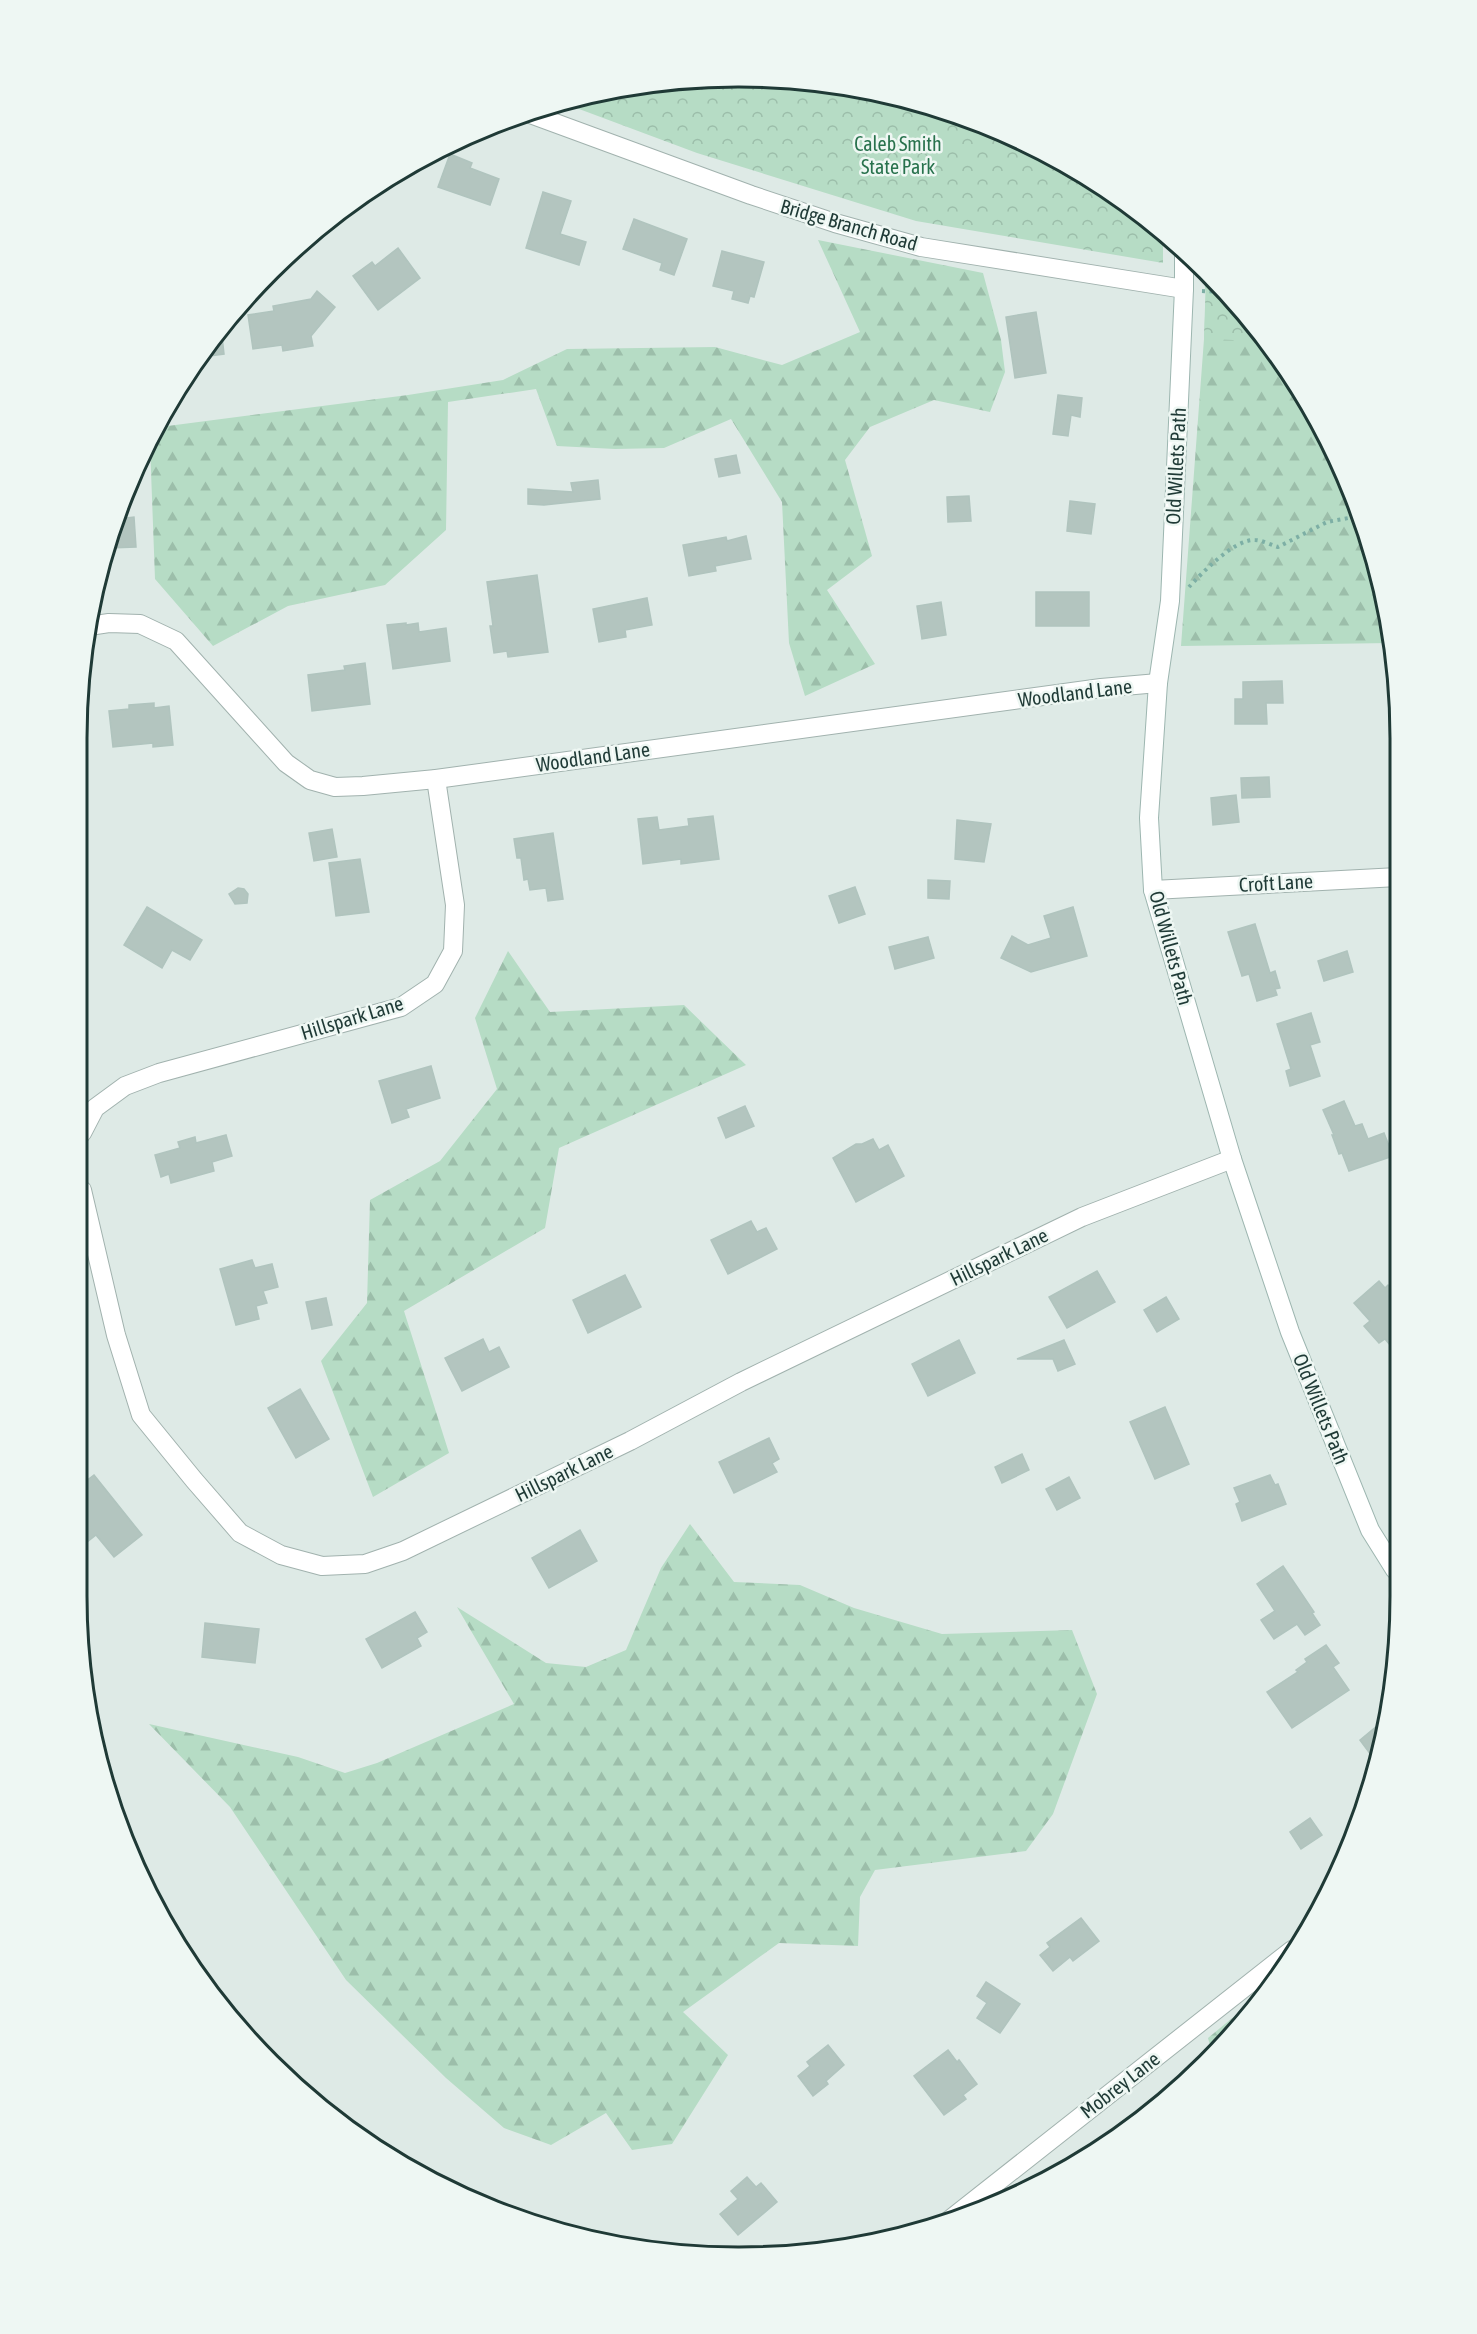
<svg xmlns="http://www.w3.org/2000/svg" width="1477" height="2334" font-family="'Asap Condensed',sans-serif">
<defs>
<pattern id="forest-firs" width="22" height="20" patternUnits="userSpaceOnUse" patternTransform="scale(1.5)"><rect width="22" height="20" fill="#b6dcc5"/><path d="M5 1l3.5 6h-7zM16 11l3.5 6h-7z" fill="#9cbeaa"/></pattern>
<pattern id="park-crowns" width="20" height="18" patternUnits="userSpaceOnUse" patternTransform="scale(1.5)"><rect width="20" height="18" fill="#b6dcc5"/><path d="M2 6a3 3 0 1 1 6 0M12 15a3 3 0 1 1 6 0" fill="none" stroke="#9cbeaa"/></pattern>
</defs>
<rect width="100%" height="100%" fill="#deeae6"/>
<g fill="url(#forest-firs)">
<polygon points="818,240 983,273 1001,340 1005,372 990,412 934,400 870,427 845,460 872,556 827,590 875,664 805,696 789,643 782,502 731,419 664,448 615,449 557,446 536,389 448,402 446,530 385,585 288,606 213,646 155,579 150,444 160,427 408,395 503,380 567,349 715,347 782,365 860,332"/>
<polygon points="1202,270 1236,302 1332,445 1378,567 1391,643 1181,646 1204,339 1206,293"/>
<polygon points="508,951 550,1012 684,1005 746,1065 559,1148 545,1228 404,1311 449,1453 373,1497 321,1361 367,1303 370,1200 440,1161 497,1089 475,1018"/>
<polygon points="690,1524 734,1582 800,1585 854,1608 942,1634 1072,1630 1097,1694 1053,1814 1026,1851 875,1870 860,1897 858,1946 779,1943 683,2012 728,2055 672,2144 632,2150 606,2113 551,2145 504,2128 446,2078 346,1980 230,1807 149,1724 298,1757 345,1773 377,1763 514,1704 457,1607 546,1663 586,1667 626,1650 661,1568"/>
<polygon points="1270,1987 1263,1999 1213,2056 1208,2038"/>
</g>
<g fill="url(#park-crowns)">
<polygon points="782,78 910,99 1032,145 1142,214 1163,233 1163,263 916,221 697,153 563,103 652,82"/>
<polygon points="1206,274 1236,302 1262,341 1204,339"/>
</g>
<g fill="#b3c5bf" stroke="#b0c4be" stroke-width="1.5">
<polygon points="450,154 472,163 470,168 499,179 490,205 438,187"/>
<polygon points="543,192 571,201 560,234 586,242 579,265 526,248"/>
<polygon points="634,219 687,239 674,275 660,270 662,263 623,249"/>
<polygon points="398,248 420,278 378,310 353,276 372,262 375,266"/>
<polygon points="722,251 764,262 754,297 750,296 748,303 732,299 734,291 713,286"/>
<polygon points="317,291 335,307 311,336 313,346 283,351 282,345 253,349 248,315 274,311 273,306 311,299"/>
<polygon points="1036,312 1046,373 1015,378 1006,317"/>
<polygon points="221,327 224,354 201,357 214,335"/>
<polygon points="1058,395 1082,398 1080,417 1071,415 1068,436 1053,434"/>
<polygon points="736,455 740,473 719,477 715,459"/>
<polygon points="598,480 600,499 544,505 528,504 528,489 573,492 571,483"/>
<polygon points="969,496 971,521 948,522 947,497"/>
<polygon points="1070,501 1095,504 1091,534 1067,531"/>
<polygon points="134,517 136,547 110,548 118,519"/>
<polygon points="746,536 751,559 715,566 716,571 689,576 683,545 726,537 727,541"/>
<polygon points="537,575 548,652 508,657 507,651 494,653 490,626 493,626 487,582"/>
<rect x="1036" y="592" width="53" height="34"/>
<polygon points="647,598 652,625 625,630 626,637 599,642 593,609"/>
<polygon points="941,602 946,635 922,639 917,606"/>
<polygon points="406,623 406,625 418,623 419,632 446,628 450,661 393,669 387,625"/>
<polygon points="365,663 370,704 312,711 308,675 345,670 344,666"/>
<polygon points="1282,681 1283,703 1266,703 1267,724 1235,724 1235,699 1243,699 1243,682"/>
<polygon points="154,703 154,708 169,706 173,745 153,747 153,743 113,747 109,711 129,709 129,705"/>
<polygon points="1269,777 1270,797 1242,798 1241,778"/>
<polygon points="1236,795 1239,822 1213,825 1211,798"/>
<polygon points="713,816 719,859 681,864 681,859 643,864 638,819 657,817 659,830 689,826 688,819"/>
<polygon points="957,820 991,824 984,862 955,859"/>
<polygon points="332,829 337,857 314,861 309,833"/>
<polygon points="553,833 563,899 548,901 546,888 530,890 528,879 524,880 521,858 517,858 514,839"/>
<polygon points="360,859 369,912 336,916 329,863"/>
<polygon points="928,880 950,881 949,899 928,898"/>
<polygon points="855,887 865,914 839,923 829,896"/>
<polygon points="238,888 244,889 248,894 247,903 235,904 229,894"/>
<polygon points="147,907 202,940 190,960 172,950 162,968 124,945"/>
<polygon points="1073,907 1087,956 1031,972 1001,958 1012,936 1028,945 1051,938 1044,916"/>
<polygon points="1255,924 1270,973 1275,971 1280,988 1275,989 1277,995 1257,1001 1249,974 1242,976 1228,932"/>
<polygon points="928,937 934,958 895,969 889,947"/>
<polygon points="1347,951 1353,972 1324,981 1318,961"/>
<polygon points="1311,1013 1320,1042 1310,1045 1320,1076 1290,1086 1286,1071 1291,1069 1277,1024"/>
<polygon points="431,1066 440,1098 406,1109 409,1117 392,1123 379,1081"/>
<polygon points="1344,1101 1355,1126 1362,1124 1368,1139 1384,1133 1393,1156 1349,1171 1342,1153 1339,1154 1332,1135 1334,1135 1323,1110"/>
<polygon points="745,1106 754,1126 726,1138 718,1118"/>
<polygon points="226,1135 232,1156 212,1162 214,1171 171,1183 169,1174 161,1177 155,1155 180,1148 178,1142 195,1137 196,1143"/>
<polygon points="873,1139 879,1150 888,1145 904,1176 856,1202 833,1158 856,1144 862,1144"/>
<polygon points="751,1221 757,1232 766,1228 777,1249 728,1274 711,1240"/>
<polygon points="252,1260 255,1268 272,1264 278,1287 263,1291 267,1303 256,1306 259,1319 236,1325 220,1269"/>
<polygon points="1097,1271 1115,1302 1067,1328 1049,1297"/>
<polygon points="625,1275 641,1307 588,1333 573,1300"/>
<polygon points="1379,1281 1385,1288 1388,1285 1397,1295 1396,1352 1385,1339 1379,1343 1364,1326 1370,1321 1354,1303"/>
<polygon points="1166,1297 1179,1319 1157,1332 1144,1310"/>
<polygon points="326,1298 332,1325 312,1329 306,1302"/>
<polygon points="483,1339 489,1352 499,1347 509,1367 462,1391 445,1358"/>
<polygon points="959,1340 975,1373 928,1396 912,1364"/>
<polygon points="1064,1340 1075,1364 1058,1371 1053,1359 1017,1359"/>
<polygon points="300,1389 329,1439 296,1458 268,1408"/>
<polygon points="1165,1407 1189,1464 1155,1479 1130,1422"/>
<polygon points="769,1438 779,1459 772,1463 777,1472 734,1493 719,1462"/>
<polygon points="1022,1454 1029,1470 1002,1483 995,1467"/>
<polygon points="94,1475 142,1535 114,1557 96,1535 82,1546 82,1484"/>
<polygon points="1270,1475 1275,1485 1278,1484 1286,1504 1242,1521 1236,1504 1240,1502 1234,1488"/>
<polygon points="1069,1477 1080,1498 1057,1510 1046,1489"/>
<polygon points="580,1530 597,1561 549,1588 532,1558"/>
<polygon points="1283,1566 1314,1612 1312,1613 1320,1625 1305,1635 1297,1624 1274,1639 1261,1620 1275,1611 1257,1584"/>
<polygon points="415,1612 427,1632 417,1638 421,1646 382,1668 366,1639"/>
<polygon points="205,1623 259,1629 255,1663 202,1657"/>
<polygon points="1326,1645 1339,1663 1333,1667 1349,1690 1292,1728 1267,1692 1298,1672 1296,1670 1307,1662 1305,1659"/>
<polygon points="1384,1720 1379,1739 1374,1759 1360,1740"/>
<polygon points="1310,1818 1322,1835 1301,1849 1290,1832"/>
<polygon points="1081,1918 1099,1941 1073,1961 1070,1957 1053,1971 1040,1955 1050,1947 1047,1943"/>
<polygon points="986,1982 1020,2004 1000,2033 977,2018 987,2003 977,1996"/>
<polygon points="828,2045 844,2065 826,2081 828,2084 813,2096 798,2076 810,2066 807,2062"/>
<polygon points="948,2050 957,2062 959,2060 977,2084 963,2095 966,2099 944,2115 914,2076"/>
<polygon points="747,2177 756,2187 761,2183 777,2202 738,2235 720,2214 738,2199 731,2191"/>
</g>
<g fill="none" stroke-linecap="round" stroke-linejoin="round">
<defs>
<g id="minor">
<polyline points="525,112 751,195 835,223 921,247 1184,289"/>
<polyline points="89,626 109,623 140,624 176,641 286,763 310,780 335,787 363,786 436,779 1101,688 1158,683"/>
<polyline points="1153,890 1398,877"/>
<polyline points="82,1133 95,1108 125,1086 159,1073 401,1007 435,984 453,951 455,905 436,779"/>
<polyline points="82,1190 116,1335 141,1415 194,1480 240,1533 281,1555 322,1566 365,1564 403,1551 630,1441 741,1382 1082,1217 1232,1159"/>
<polyline points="948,2221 1292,1950"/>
</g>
<polyline id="secondary" points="1184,253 1184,289 1170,601 1158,683 1149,818 1153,890 1232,1159 1290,1332 1370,1530 1395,1570"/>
</defs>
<use href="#minor" stroke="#a1b2ae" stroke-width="20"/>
<use href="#secondary" stroke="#9db6b0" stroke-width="20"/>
<g stroke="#7dafa5" stroke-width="4" stroke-dasharray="3 4.5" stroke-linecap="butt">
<polyline points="1202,291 1225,292"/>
<path d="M1189 587C1202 573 1234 539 1255 540 1262 540 1271 545 1278 547L1327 522 1359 516"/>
</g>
<use href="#minor" stroke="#fff" stroke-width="18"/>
<use href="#secondary" stroke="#fff" stroke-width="18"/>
</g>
<g text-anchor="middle" stroke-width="5" stroke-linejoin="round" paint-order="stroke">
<g font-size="20" fill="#28724d" stroke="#eef7f3">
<text x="898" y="151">Caleb Smith<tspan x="898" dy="23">State Park</tspan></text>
</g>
<g font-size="20" fill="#1f3a36" stroke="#eef7f3">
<text transform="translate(849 225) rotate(16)" y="7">Bridge Branch Road</text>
<text transform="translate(1176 466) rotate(-87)" y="7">Old Willets Path</text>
<text transform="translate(1075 693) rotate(-7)" y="7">Woodland Lane</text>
<text transform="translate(593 757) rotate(-8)" y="7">Woodland Lane</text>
<text transform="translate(1276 883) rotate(-3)" y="7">Croft Lane</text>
<text transform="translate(1171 948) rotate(75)" y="7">Old Willets Path</text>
<text transform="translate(352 1018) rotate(-17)" y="7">Hillspark Lane</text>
<text transform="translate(999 1257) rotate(-26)" y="7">Hillspark Lane</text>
<text transform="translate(1321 1409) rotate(68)" y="7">Old Willets Path</text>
<text transform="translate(564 1473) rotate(-26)" y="7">Hillspark Lane</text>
<text transform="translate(1120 2085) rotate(-38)" y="7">Mobrey Lane</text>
</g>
</g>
<path d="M0 0H1477V2334H0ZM738 87H739A651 651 0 0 1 1390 738V1596A651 651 0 0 1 739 2247H738A651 651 0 0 1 87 1596V738A651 651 0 0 1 738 87Z" fill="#eef7f3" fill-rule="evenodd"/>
<path fill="none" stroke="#1f3a36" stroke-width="3" d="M738 87H739A651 651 0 0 1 1390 738V1596A651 651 0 0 1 739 2247H738A651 651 0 0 1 87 1596V738A651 651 0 0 1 738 87Z"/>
</svg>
